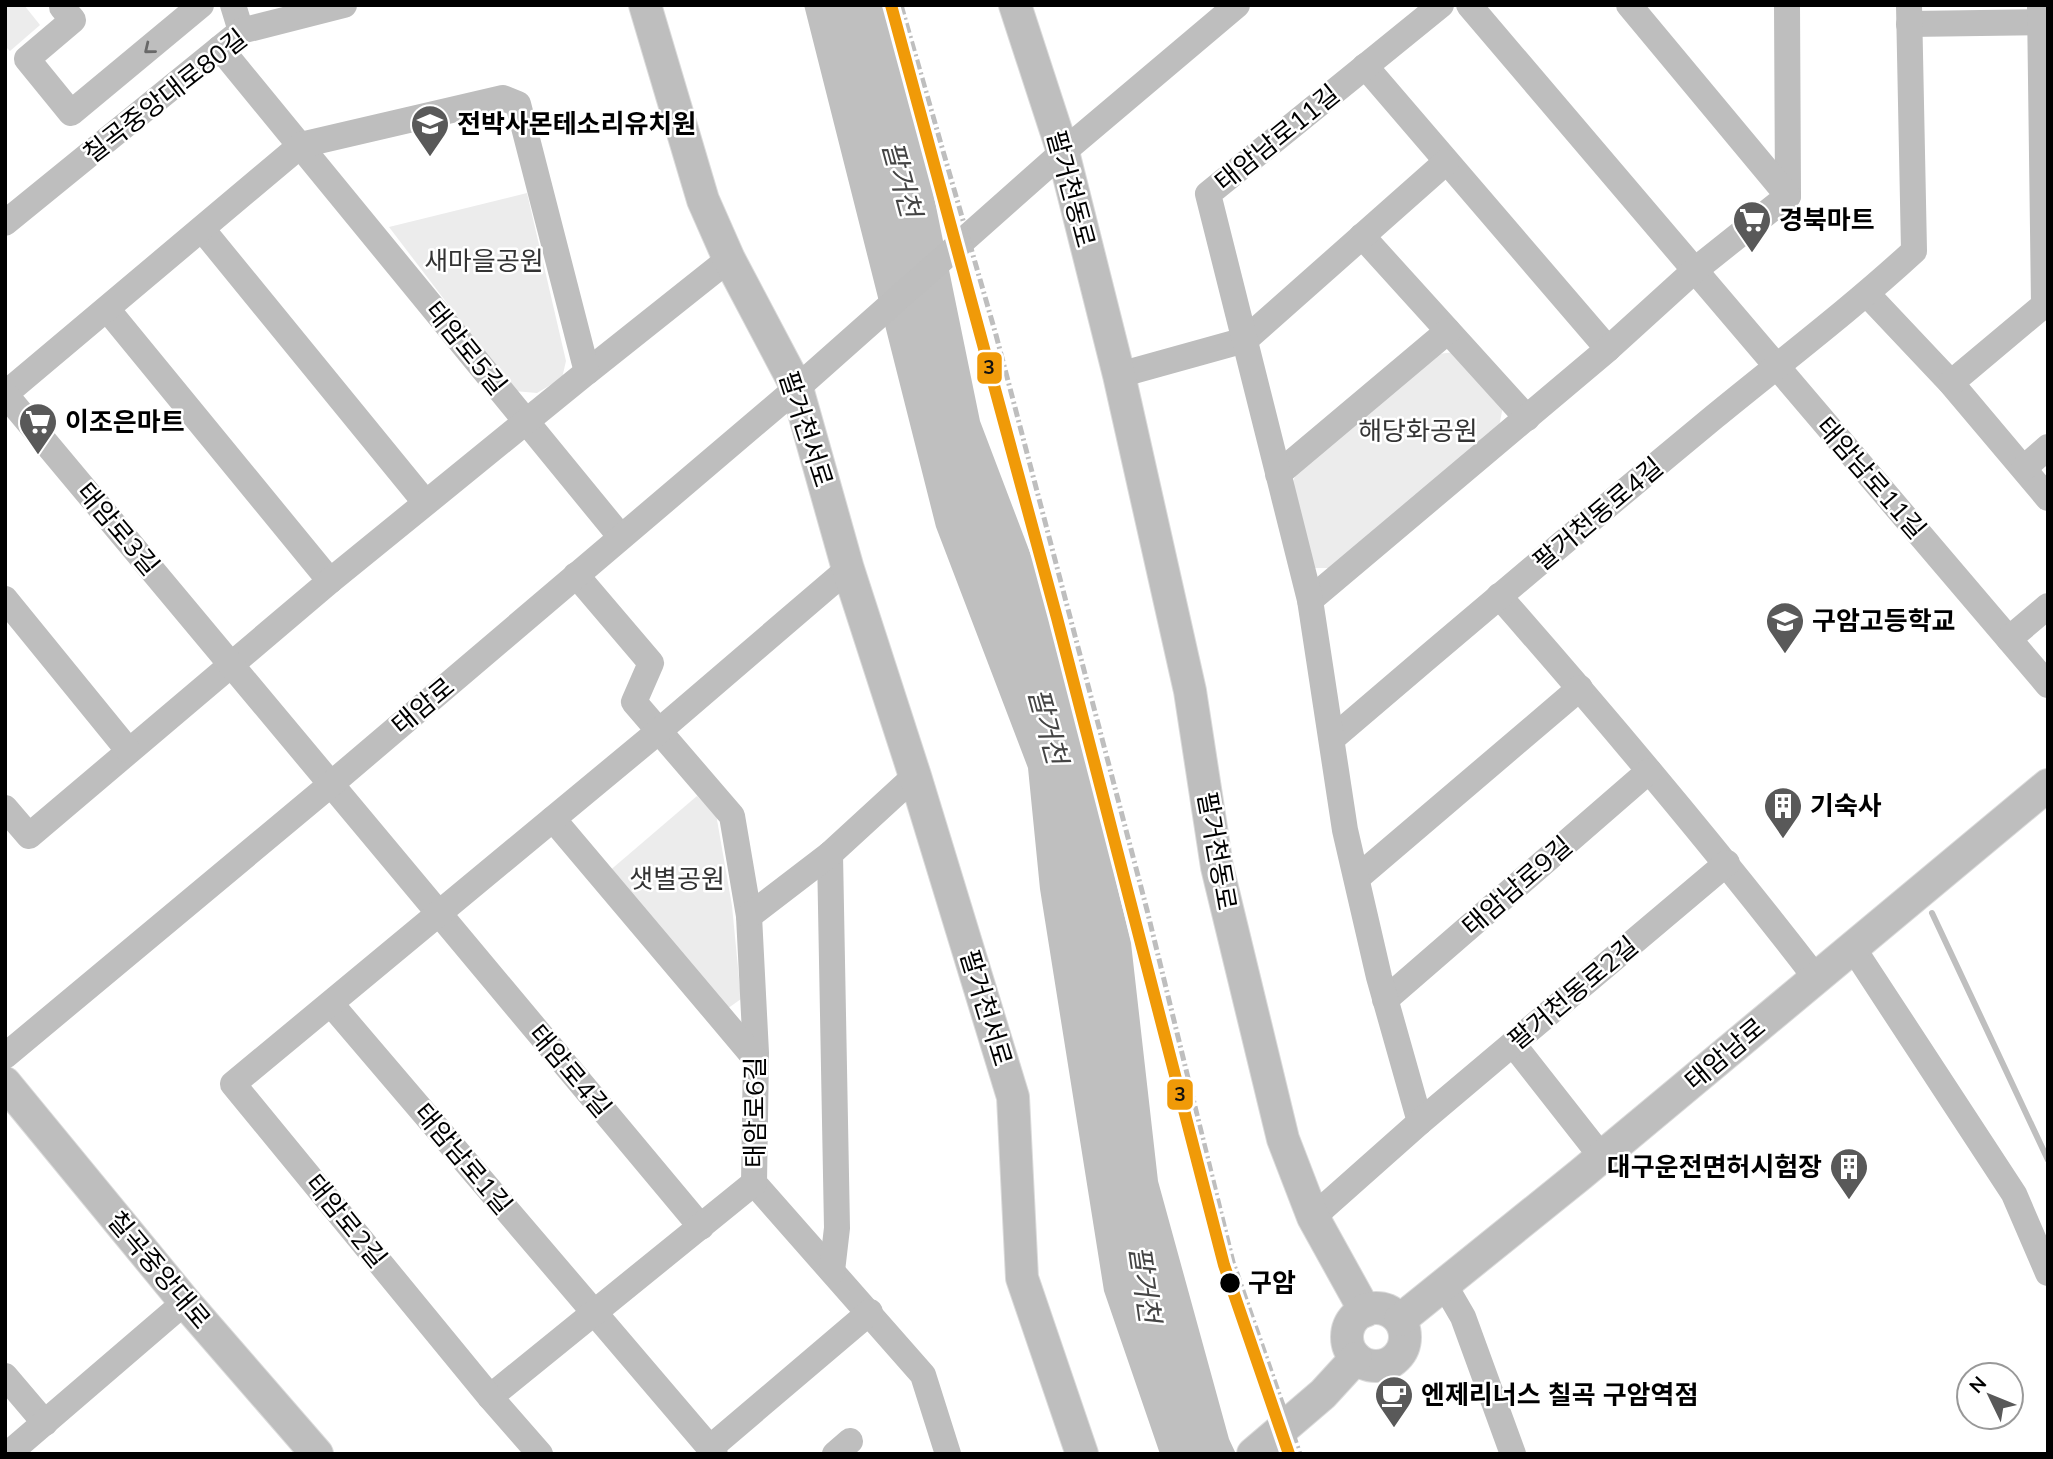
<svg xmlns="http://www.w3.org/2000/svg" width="2053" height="1459" font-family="Mulish,'Noto Sans KR',sans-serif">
<rect width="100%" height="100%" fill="#fff"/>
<g fill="#ececec">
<polygon points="5,5 24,5 40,25 10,51 5,46"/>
<polygon points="527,193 566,361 562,378 537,393 514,391 389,227"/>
<polygon points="1455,352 1503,406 1499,427 1336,568 1315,568 1290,488 1297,472 1430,355"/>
<polygon points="697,796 716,814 732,906 741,999 724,1011 607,873"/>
</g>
<polygon fill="#bfbfbf" points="804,5 886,5 924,148 980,421 1048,600 1131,943 1158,1181 1229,1439 1236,1454 1160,1454 1104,1291 1040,889 1028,768 936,527"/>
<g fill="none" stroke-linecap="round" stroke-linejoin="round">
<polyline stroke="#bfbfbf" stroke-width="6" points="1932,913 2048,1160"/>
<defs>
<g id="major">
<polyline points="645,5 703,200 729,259 797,388 848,569 915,776 1013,1097 1022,1278 1082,1454"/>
<polyline points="1015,5 1063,152 1119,375 1190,691 1217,867 1283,1139 1313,1217 1365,1311"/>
<polyline points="5,1083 185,1302 317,1454"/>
<circle cx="1376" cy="1337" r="29"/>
<polyline points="1400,1320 1581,1174 2048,785"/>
<polyline points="1253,1454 1323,1394 1356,1358"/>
</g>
</defs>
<use href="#major" stroke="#dbdbdb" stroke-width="34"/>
<g stroke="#bebebe" stroke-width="26">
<polyline points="233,5 241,31"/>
<polyline points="1469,5 2048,685"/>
<polyline points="1787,5 1788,196"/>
<polyline points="62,7 73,20 27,59 71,113 201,5"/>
<polyline points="1909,24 2048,22"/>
<polyline points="220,48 620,536"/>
<polyline points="1365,66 1608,349"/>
<polyline points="5,223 241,31 344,5"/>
<polyline points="202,229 425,502"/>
<polyline points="1362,236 1527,418"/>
<polyline points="1867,294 1951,383 2048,498"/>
<polyline points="107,309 330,581"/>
<polyline points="587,372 729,259"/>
<polyline points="1119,375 1245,340 1446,162"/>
<polyline points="1951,383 2044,305 2040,5"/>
<polyline points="5,394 301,145 503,98 518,104 587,372 330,581 29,836 5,808"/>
<polyline points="5,394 701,1227"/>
<polyline points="2024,468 2048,447"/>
<polyline points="1278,474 1448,331"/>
<polyline points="576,575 651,663 634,702 732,816 749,916 756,1053 754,1183 923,1375 948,1454"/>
<path d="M1499 596C1608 720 1715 847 1816 978"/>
<polyline points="5,599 128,750"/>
<polyline points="1310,600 1608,349 1695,270 1788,196 1629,5"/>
<polyline points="2009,639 2048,606"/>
<path d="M1333 738C1459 630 1586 523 1714 417 1781 362 1850 310 1914 251L1909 5"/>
<polyline points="553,819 755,1058"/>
<polyline points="830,854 837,1228 832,1271"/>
<polyline points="1357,878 1580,688"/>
<polyline points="749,916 830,854 915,776"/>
<polyline points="1853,948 2014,1194 2048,1273"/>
<polyline points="1385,1000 1649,771"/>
<polyline points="331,1004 715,1454"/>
<polyline points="1513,1044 1601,1156"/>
<polyline points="5,1056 330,785 797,388 1063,152 1237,5"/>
<polyline points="1420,1122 1379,977 1345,830 1310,600 1208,194 1441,5"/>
<polyline points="1313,1217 1420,1122 1727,863"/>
<polyline points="1445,1286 1463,1317 1513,1454"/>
<polyline points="5,1376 45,1423"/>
<polyline points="490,1397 754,1183"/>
<polyline points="710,1448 870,1312"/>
<polyline points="8,1454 185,1302"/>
<polyline points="540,1454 490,1397 233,1084 659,731 848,569"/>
<polyline points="835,1454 850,1441"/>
</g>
<use href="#major" stroke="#bebebe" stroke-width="32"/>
<polyline stroke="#bebebe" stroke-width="5" stroke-dasharray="10 3.5 2 3.5" stroke-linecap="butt" points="901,5 996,335 1147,910 1233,1262 1300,1454"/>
<defs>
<polyline id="metro-1" points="891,5 1057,618 1224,1265 1289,1454"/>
</defs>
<use href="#metro-1" stroke="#fff" stroke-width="18"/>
<use href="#metro-1" stroke="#f09a08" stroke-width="12"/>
</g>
<defs><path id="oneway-chevron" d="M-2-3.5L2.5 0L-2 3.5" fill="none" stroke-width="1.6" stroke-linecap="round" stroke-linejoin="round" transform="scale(1.75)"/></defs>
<use stroke="#686868" href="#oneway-chevron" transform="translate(149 49) rotate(141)"/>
<defs>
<symbol id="school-pin" viewBox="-11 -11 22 30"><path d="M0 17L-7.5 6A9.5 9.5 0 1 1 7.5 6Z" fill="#595959" stroke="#fff"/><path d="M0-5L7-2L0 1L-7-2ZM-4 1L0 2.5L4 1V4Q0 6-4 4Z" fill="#fff"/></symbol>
<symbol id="supermarket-pin" viewBox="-11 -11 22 30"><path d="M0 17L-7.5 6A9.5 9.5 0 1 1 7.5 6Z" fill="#595959" stroke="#fff"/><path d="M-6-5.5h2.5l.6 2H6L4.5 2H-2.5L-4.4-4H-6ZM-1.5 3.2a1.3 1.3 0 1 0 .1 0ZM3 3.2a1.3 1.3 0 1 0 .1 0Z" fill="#fff"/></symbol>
<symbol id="building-pin" viewBox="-11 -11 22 30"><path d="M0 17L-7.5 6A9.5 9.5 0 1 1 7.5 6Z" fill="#595959" stroke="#fff"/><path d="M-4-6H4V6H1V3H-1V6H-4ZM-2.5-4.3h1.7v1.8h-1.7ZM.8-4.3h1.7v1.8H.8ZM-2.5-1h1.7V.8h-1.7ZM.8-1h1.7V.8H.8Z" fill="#fff"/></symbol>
<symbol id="cafe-pin" viewBox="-11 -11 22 30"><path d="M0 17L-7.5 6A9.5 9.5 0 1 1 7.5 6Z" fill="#595959" stroke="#fff"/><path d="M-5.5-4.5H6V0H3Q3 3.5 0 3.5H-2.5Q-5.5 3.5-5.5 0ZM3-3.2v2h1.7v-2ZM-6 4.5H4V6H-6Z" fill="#fff"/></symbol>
</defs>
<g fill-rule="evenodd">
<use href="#school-pin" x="408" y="102" width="44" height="60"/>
<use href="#supermarket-pin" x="1730" y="198" width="44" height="60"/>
<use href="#supermarket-pin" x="16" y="400" width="44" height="60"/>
<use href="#school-pin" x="1763" y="599" width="44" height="60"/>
<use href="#building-pin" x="1761" y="784" width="44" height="60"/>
<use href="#building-pin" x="1827" y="1145" width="44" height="60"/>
<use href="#cafe-pin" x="1372" y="1373" width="44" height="60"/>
</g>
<circle fill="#000" stroke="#fff" stroke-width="2.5" cx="1230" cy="1283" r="11"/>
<g text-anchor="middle" stroke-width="5" stroke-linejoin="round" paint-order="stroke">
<g font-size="26" fill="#000" stroke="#fff">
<text transform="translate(165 96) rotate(-38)" y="9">칠곡중앙대로80길</text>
<text transform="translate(1277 138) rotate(-39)" y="9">태암남로11길</text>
<text transform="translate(1071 189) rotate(75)" y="9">팔거천동로</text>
<text transform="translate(466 348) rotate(51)" y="9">태암로5길</text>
<text transform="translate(806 429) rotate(72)" y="9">팔거천서로</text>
<text transform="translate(1871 478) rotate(49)" y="9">태암남로11길</text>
<text transform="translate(1598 514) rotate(-40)" y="9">팔거천동로4길</text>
<text transform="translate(118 529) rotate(50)" y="9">태암로3길</text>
<text transform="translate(423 706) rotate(-40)" y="9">태암로</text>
<text transform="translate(1217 851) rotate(80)" y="9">팔거천동로</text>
<text transform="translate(1517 886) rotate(-41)" y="9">태암남로9길</text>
<text transform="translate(1573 993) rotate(-40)" y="9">팔거천동로2길</text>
<text transform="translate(986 1008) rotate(73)" y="9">팔거천서로</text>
<text transform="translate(1725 1054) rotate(-40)" y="9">태암남로</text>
<text transform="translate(570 1071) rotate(50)" y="9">태암로4길</text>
<text transform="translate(755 1112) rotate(-90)" y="9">태암로6길</text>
<text transform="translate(463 1159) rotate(50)" y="9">태암남로1길</text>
<text transform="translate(346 1221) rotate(51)" y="9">태암로2길</text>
<text transform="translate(159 1270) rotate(50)" y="9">칠곡중앙대로</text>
</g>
<g font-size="26" font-weight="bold" fill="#000" stroke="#fff" text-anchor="start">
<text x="457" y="133">전박사몬테소리유치원</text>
<text x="1779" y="229">경북마트</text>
<text x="65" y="431">이조은마트</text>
<text x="1812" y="630">구암고등학교</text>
<text x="1810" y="815">기숙사</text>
<text x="1822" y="1176" text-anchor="end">대구운전면허시험장</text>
<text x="1421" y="1404">엔제리너스 칠곡 구암역점</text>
</g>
<g font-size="26" fill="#333" stroke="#fff">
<text x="484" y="270">새마을공원</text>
<text x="1418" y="440">해당화공원</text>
<text x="677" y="888">샛별공원</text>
</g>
<g font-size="26" font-weight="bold" fill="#000" stroke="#fff" text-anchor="start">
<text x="1248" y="1292">구암</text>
</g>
<g font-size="28" font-style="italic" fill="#444" stroke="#fff">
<text transform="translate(902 179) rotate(75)" y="10">팔거천</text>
<text transform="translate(1048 726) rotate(75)" y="10">팔거천</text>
<text transform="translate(1145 1284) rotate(82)" y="10">팔거천</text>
</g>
</g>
<g stroke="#fff" stroke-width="2.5">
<rect x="976" y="351" width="27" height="34" rx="7" fill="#f09a08"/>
<rect x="1166" y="1078" width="28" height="33" rx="7" fill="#f09a08"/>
</g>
<g font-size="19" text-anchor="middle" font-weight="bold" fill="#111">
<text x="989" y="374">3</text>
<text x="1180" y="1101">3</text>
</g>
<rect width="2053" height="1459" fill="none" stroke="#000000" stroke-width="14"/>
<g transform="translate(1990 1396) rotate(313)"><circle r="33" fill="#ffffff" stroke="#999999" stroke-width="2"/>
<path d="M0-5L12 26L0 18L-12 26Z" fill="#595959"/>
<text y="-10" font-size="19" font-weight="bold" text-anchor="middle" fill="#000000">N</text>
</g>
</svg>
